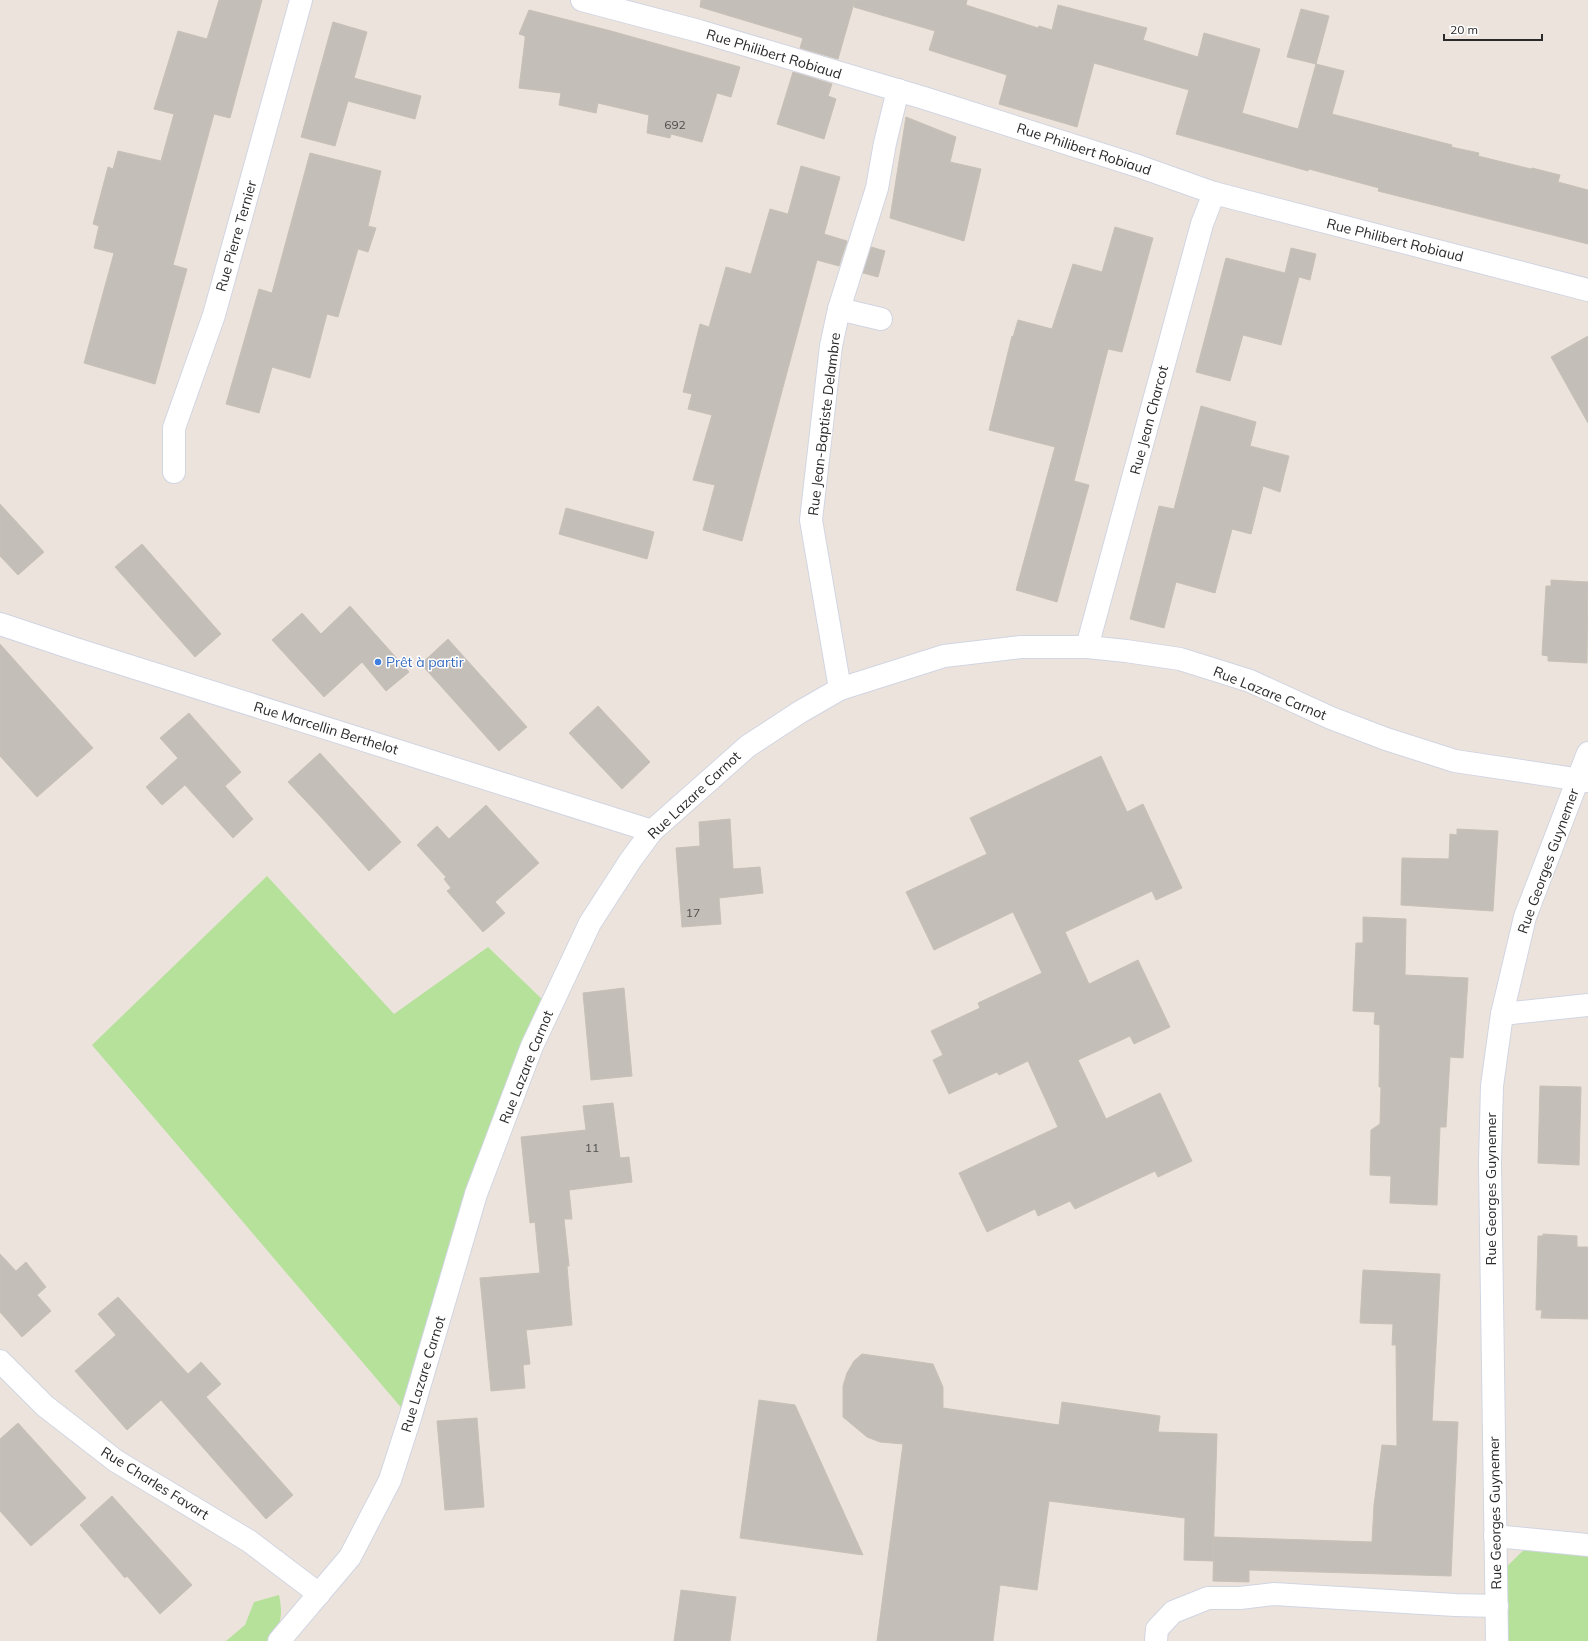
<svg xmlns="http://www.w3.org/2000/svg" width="1588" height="1641" font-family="Mulish,sans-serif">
<rect width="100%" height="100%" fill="#ece4dc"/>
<g fill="#b5e19a">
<polygon points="267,876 394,1014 488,947 550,1007 410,1418 92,1045"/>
<polygon points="1535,1539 1588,1545 1588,1641 1497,1641 1496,1577"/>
<path d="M279 1595C283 1614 282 1628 267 1641H226L245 1625 254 1602Z"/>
</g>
<g fill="#c4beb9" stroke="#c7c0b6">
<polygon points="219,0 262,0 230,118 214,114 173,265 187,269 155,384 84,363 114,253 94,248 99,226 93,224 108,167 113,169 118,151 161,161 174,114 154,109 178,31 207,39"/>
<polygon points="701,0 967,0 966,5 1038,28 1039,26 1052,30 1058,5 1147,28 1143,40 1198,57 1204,33 1260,49 1242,113 1298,129 1316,64 1344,71 1332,114 1452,145 1451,147 1479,153 1478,156 1531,169 1532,168 1560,175 1558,182 1588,190 1588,244 1378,191 1379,188 1309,169 1308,171 1176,134 1189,90 1094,63 1077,127 999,104 1007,75 929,50 935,31 854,7 854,3 838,59 800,48 803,38 700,7"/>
<polygon points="1301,9 1329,16 1316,64 1287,57"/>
<polygon points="529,10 611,31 740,67 731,97 717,93 702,142 671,134 670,138 647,133 649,115 598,103 596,113 559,105 561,93 519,88 525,40 525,36 519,34"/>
<polygon points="333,22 367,32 354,78 421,96 415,119 348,101 335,146 301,137"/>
<polygon points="793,72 832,84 828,96 836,99 824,139 777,124"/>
<polygon points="906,117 956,137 950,162 981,169 964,241 890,218"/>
<polygon points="310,153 381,171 368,226 376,228 368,252 358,249 338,317 327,314 310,378 272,367 259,413 226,404 259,289 272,293"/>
<polygon points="801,166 840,177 824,234 847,241 839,266 817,260 742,541 703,530 715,485 693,480 712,415 688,409 692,394 683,392 700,324 709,327 726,267 751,274 770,209 788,214"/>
<polygon points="1115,227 1153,238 1122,352 1108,349 1074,481 1089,485 1057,602 1016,590 1055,447 989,430 1012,336 1013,337 1018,320 1052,329 1073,264 1102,272"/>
<polygon points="871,247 885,251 878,277 863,273"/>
<polygon points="1291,248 1316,254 1310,280 1299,277 1281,345 1243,335 1230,381 1196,372 1226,258 1285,273"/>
<polygon points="1588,336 1588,423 1551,357"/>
<polygon points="1201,406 1256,422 1250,446 1289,456 1280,492 1263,486 1251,534 1232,529 1215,593 1176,582 1164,628 1130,619 1159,506 1174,509"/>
<polygon points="0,504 44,552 18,575 0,556"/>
<polygon points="566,508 654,532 647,559 559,534"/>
<polygon points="142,544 221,634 195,657 115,567"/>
<polygon points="1551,580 1588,582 1587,663 1548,661 1548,656 1542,655 1546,586 1551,586"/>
<polygon points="350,606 409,672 386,691 362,662 324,697 272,640 302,613 321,634"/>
<polygon points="448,639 527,727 499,751 421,664"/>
<polygon points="0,644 93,748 37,797 0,756"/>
<polygon points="598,706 650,762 622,789 569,733"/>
<polygon points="189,713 241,772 225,786 253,819 233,838 185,785 162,805 146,787 178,758 160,738"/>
<polygon points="320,753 401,842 369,871 321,817 288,782"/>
<polygon points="1101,756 1127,812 1143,804 1182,888 1156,900 1152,891 1065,932 1089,984 1138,960 1170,1027 1134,1044 1130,1036 1078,1060 1106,1119 1160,1093 1192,1161 1158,1177 1155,1171 1075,1209 1070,1201 1038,1216 1035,1209 987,1232 959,1173 1058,1127 1028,1061 999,1075 997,1072 949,1094 933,1060 943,1055 931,1031 980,1008 978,1003 1042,973 1013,912 934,950 906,892 987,854 970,818"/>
<polygon points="486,805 539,863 495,902 505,913 483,932 447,891 451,888 444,879 446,877 417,845 437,826 449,839"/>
<polygon points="730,819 733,869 760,867 763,893 719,898 721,924 682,927 676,848 700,846 699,822"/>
<polygon points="1457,829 1498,831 1493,911 1401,905 1402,858 1449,859 1450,834 1457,835"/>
<polygon points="1363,917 1406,919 1405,975 1468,978 1463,1058 1450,1057 1446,1127 1440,1127 1437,1205 1390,1203 1391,1176 1370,1175 1371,1130 1380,1124 1381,1087 1379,1087 1380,1025 1374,1024 1375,1012 1353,1011 1356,943 1363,943"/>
<polygon points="624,988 632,1076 591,1080 583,993"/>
<polygon points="1540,1086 1581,1087 1579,1165 1538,1163"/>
<polygon points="613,1103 620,1158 629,1157 632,1182 569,1190 572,1219 564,1219 569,1266 567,1266 572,1325 526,1330 530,1364 523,1365 525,1388 491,1391 480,1278 540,1273 535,1222 530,1223 521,1137 586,1130 583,1106"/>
<polygon points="1543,1234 1577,1236 1577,1247 1588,1247 1588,1319 1541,1318 1542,1310 1536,1310 1538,1236 1543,1236"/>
<polygon points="0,1254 16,1271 26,1262 46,1287 37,1295 51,1311 22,1337 0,1312"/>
<polygon points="1363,1270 1440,1274 1432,1421 1458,1422 1451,1576 1249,1570 1249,1582 1213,1581 1214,1537 1372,1542 1374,1505 1382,1445 1397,1446 1396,1345 1392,1345 1393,1324 1360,1323"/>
<polygon points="118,1297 188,1374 201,1362 221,1384 206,1397 293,1495 266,1519 161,1400 127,1430 75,1371 116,1335 98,1314"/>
<polygon points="862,1354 933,1364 943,1387 943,1408 1059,1425 1062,1402 1160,1416 1158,1432 1217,1434 1213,1561 1184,1560 1185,1518 1049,1501 1037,1590 1000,1585 993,1641 877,1641 903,1444 880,1442 867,1437 843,1417 843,1386 847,1373 854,1361"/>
<polygon points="759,1400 795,1405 863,1555 740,1538"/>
<polygon points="477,1418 484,1507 445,1510 437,1421"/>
<polygon points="18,1423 86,1498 31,1546 0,1511 0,1439"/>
<polygon points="112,1496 192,1585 160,1614 127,1576 125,1578 80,1525"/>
<polygon points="681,1590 736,1597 730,1641 674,1641"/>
</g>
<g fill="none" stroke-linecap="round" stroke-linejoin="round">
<defs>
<g id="minor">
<polyline points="582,0 699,31 924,98 1138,166 1214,193 1588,290"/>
<polyline points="839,309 881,319"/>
<polyline points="174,472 174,428 214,315 301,0"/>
<polyline points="0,624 72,648 652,831"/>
<polyline points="1087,647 1202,224 1214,193"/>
<polyline points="840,689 811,520 831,346 839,309 877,188 885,143 898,90"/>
<polyline points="1502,1014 1588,1005"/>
<polyline points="0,1361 45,1406 116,1461 249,1541 319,1594"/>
<polyline points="1495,1536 1588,1545"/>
<polyline points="279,1641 350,1557 390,1480 410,1418 476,1194 532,1046 590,923 630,861 652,831 748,746 800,712 840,689 944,656 1021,647 1087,647 1126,651 1180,659 1212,669 1250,681 1331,718 1386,739 1455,761 1588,781"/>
<polyline points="1156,1641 1157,1629 1173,1612 1208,1598 1240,1598 1274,1594 1455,1605 1497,1606"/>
<polyline points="1497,1641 1490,1163 1492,1086 1502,1014 1525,917 1588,753"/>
</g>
</defs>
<use href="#minor" stroke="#d1d5e2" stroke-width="24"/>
<use href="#minor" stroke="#fff" stroke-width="22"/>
</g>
<circle fill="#3f7fe0" stroke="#fff" stroke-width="1.5" cx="378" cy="662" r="4"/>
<g text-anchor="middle" stroke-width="3" stroke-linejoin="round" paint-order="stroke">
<g font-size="12" fill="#504f4e">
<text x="675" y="129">692</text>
<text x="693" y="917">17</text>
<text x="592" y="1152">11</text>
</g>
<g font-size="14" fill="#2a2a2a" stroke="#fff">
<text transform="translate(774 54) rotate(17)" y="5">Rue Philibert Robiaud</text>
<text transform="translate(1084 149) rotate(18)" y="5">Rue Philibert Robiaud</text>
<text transform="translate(236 236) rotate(-74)" y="5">Rue Pierre Ternier</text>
<text transform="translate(1395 240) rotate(14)" y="5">Rue Philibert Robiaud</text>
<text transform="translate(1149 420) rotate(-75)" y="5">Rue Jean Charcot</text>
<text transform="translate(824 424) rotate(-83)" y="5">Rue Jean-Baptiste Delambre</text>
<text transform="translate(1270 693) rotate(22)" y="5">Rue Lazare Carnot</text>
<text transform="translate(326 728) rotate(17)" y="5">Rue Marcellin Berthelot</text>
<text transform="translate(694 795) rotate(-43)" y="5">Rue Lazare Carnot</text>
<text transform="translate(1548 861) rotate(-70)" y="5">Rue Georges Guynemer</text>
<text transform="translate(526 1067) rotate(-68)" y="5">Rue Lazare Carnot</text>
<text transform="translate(1491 1189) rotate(-90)" y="5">Rue Georges Guynemer</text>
<text transform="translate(423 1374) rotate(-73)" y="5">Rue Lazare Carnot</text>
<text transform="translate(155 1483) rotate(32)" y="5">Rue Charles Favart</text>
<text transform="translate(1495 1513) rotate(-91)" y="5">Rue Georges Guynemer</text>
</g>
<g font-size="14" fill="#366cbe" stroke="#fff" text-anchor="start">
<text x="386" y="667">Prêt à partir</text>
</g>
</g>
<path d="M1444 34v6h98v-6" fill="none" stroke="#2a2a2a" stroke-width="2"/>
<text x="1450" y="34" font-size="12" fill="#2a2a2a" stroke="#ffffff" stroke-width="3" paint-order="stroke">20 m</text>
</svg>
